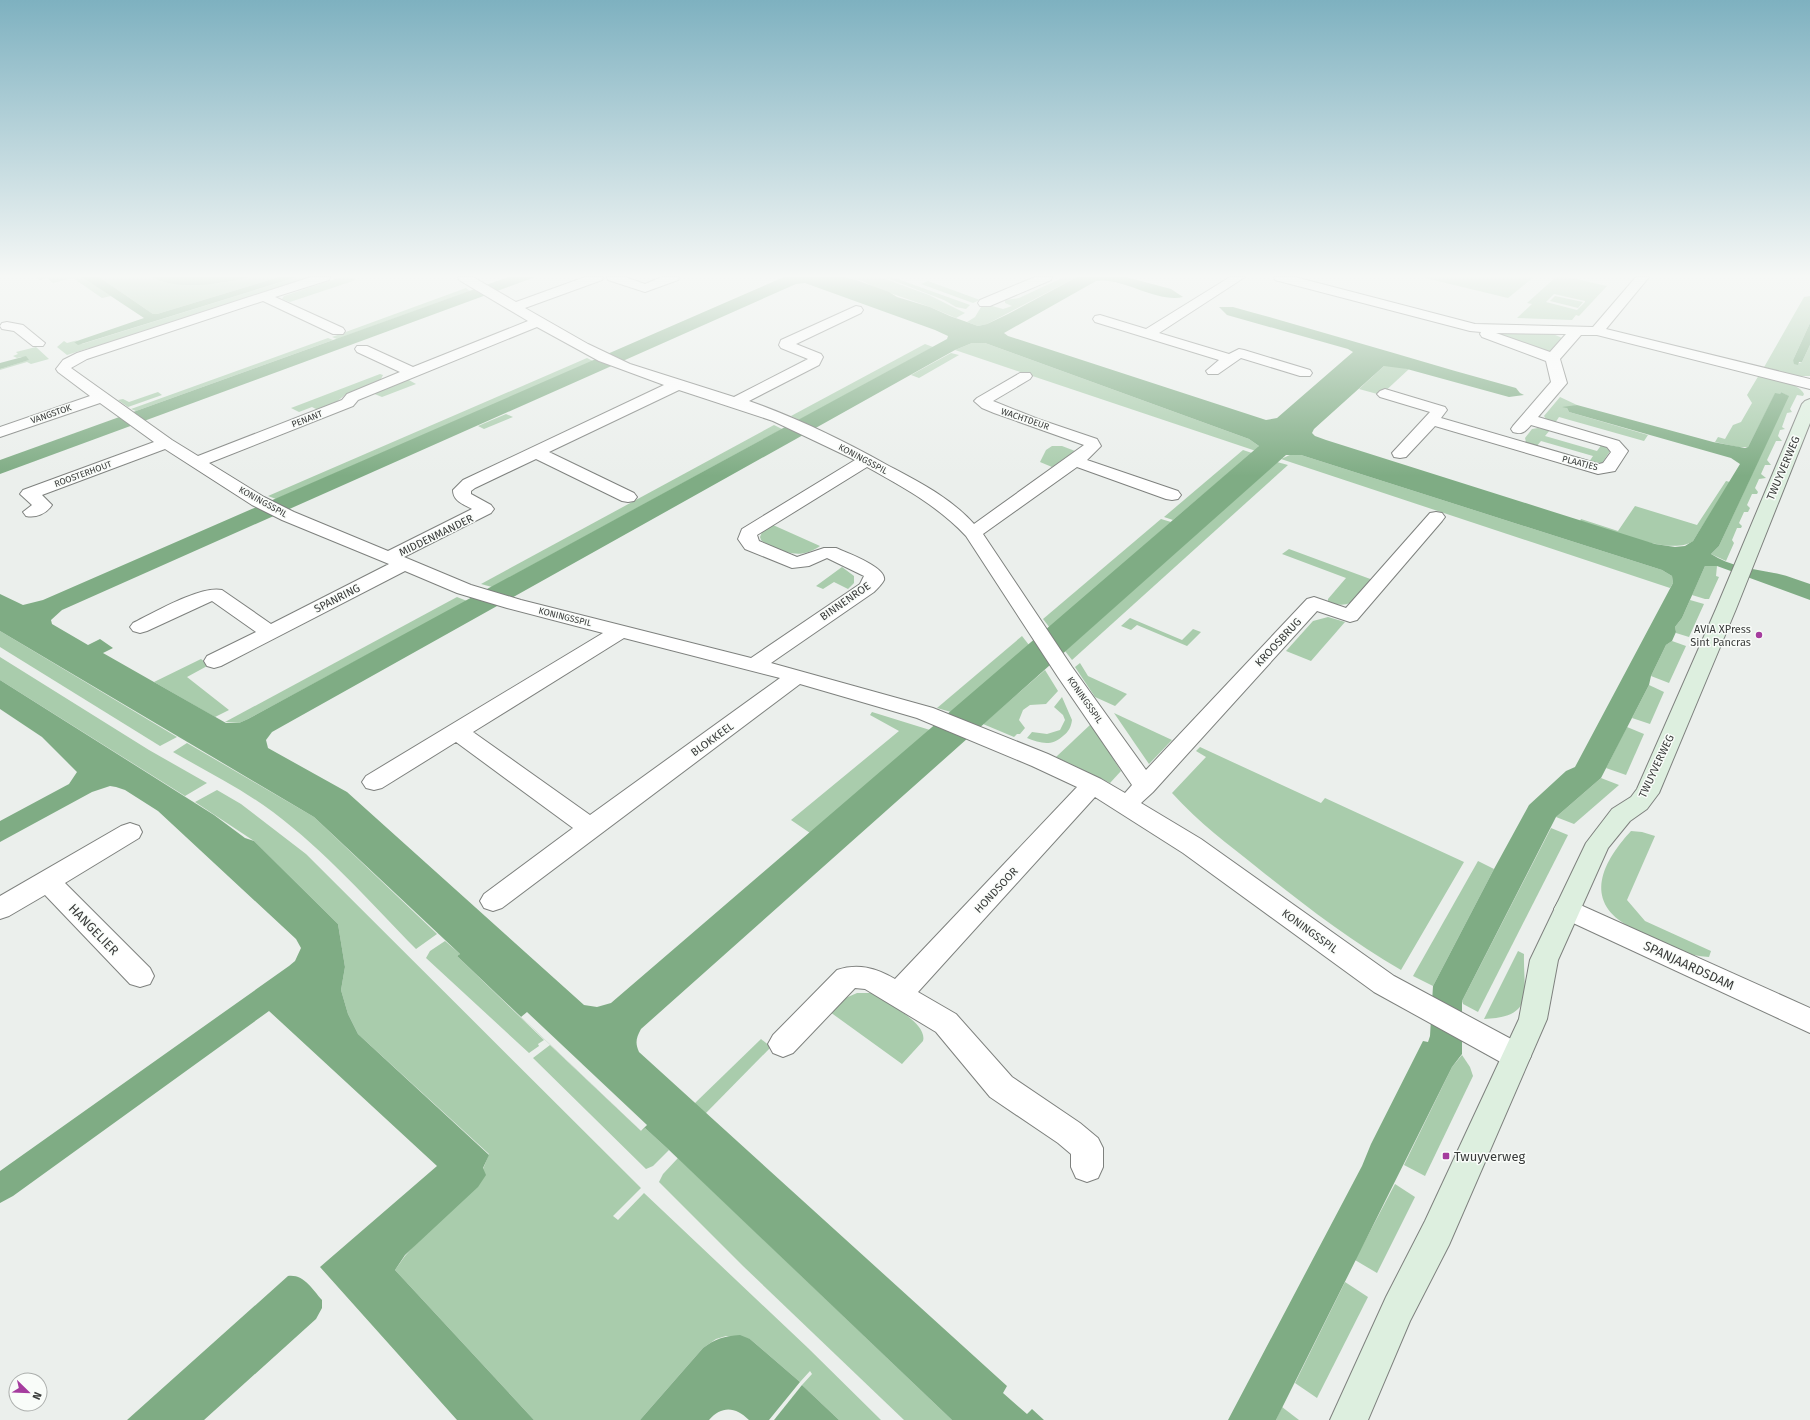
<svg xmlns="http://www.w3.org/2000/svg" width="1810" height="1420" font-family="'Fira Sans',sans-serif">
<rect width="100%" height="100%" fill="#ebefec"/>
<g fill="#a9ccac" fill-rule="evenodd">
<polygon points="35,277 83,277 111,296 102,298 73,278 53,283 47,278 40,280"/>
<polygon points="99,277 151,277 163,282 196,284 220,283 250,277 279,277 157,314 153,314"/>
<polygon points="297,277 315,277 91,350 89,348 67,355 57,347 64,341 67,343 78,340 74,342 82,344"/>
<polygon points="341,277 349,277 356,280 290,302 282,299 284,296"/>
<polygon points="844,277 880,277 929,295 965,313 956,318 930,307 873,287 863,281"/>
<polygon points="884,277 892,277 970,305 966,309 956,307 944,300"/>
<polygon points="1064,277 1077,277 987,324 978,326 967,322 975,317 981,307 992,306 1003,309 1012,306 1005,303 1005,300 1019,298"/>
<polygon points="1421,277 1534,277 1508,298"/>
<path d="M1556 277H1568L1607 286 1579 316 1576 315 1572 320 1517 318 1532 304 1527 303ZM1554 294 1585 301V302L1577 310 1546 302Z"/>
<polygon points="928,281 980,300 973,303 921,284"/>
<polygon points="466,288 470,291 337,339 332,337"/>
<polygon points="1555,296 1583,302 1578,308 1550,301"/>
<polygon points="1810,296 1810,323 1793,360 1796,364 1802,362 1810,345 1810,376 1793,376 1763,369 1804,297"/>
<polygon points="1497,333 1551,333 1562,338 1549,353 1497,334"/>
<polygon points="328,338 333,340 136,411 131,409"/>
<polygon points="972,343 985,343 1249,439 1259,446 1256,451 955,350"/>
<polygon points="925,344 933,347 799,420 791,416"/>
<polygon points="36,347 49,359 31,364 27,362 0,370 0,369 28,360 21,357 17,358 13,356 18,354 16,352"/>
<polygon points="951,353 959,355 919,378 911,375"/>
<polygon points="587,358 593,361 276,499 268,496"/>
<polygon points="1384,366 1395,366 1409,369 1381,395 1359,389"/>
<polygon points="380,374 383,375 380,381 345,395 335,403 320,411 312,407 299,412 291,408"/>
<path d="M1759 375C1770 378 1800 383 1804 394L1803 396 1797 395 1790 409 1792 412 1787 413 1782 427 1785 429 1780 430 1778 436 1782 441H1776L1767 460 1771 465H1765L1761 474 1766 478 1759 479 1755 488 1758 492 1757 494H1752L1747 505 1750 508 1748 512H1744L1739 523 1742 526 1741 528H1737L1732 540 1734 543 1726 561 1711 554 1719 546 1788 396 1781 392 1780 394H1775L1748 447H1738L1715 442 1718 437 1725 439 1733 425 1741 422 1752 403 1747 395Z"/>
<polygon points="407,379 416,384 382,397 372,393"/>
<polygon points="158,392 162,395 128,407 118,400 123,399 129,402"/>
<polygon points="1560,397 1577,405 1567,408 1569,412 1648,435 1644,441 1559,417 1555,423 1546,419 1544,416"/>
<polygon points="506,414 513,417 484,429 478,426"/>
<polygon points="774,425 782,429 492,587 481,584"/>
<polygon points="1538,428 1550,430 1545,436 1597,451 1602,444 1610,451 1602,463 1589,462 1593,456 1541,441 1536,447 1526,442 1525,438 1532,429"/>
<polygon points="1052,446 1062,446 1075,451 1052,467 1040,462 1046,450"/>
<polygon points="1243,450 1252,453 1173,520 1164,517"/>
<polygon points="1292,454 1301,455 1662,570 1672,576 1673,583 1670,588 1281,459"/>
<polygon points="1277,462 1288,465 1072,660 1065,651"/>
<path d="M1726 481 1730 482 1693 541C1672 557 1605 529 1580 521L1581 519 1618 531 1635 506 1697 525Z"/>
<polygon points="1161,519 1171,522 1050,628 1043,619"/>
<path d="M773 525 820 546C804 557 792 555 775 548 770 545 765 544 761 540L760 537 762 532Z"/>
<path d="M1289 549 1373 580C1358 596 1353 611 1328 602V599L1346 578 1282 554Z"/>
<polygon points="1705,566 1717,566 1716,576 1719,577 1709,599 1705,599 1692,595"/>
<polygon points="842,567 854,576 854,583 848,589 834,582 823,589 816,586"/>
<polygon points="457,597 467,601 248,719 239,723 225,722"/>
<polygon points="1690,600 1704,604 1689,637 1676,633 1675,627 1682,618"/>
<polygon points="1328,617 1345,622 1311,661 1286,651 1313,621"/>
<polygon points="1130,618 1182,640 1193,629 1201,632 1187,646 1137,625 1131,630 1121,626"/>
<polygon points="0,631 177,737 160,746 0,647"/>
<polygon points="1022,636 1029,645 951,712 937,708"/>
<polygon points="1672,641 1686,646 1669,683 1651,676 1666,645"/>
<polygon points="0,657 149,750 207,783 185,796 0,680"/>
<polygon points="201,659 209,665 187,677 229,710 215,717 154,682"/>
<polygon points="1080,663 1088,676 1127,694 1115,706 1095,697 1075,667"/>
<polygon points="1045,670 1058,691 1046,704 1030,705 1023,710 1019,720 1025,728 1020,734 1017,734 1014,737 983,724"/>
<polygon points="1649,685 1664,692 1650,724 1632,718"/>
<path d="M1062 697 1072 720C1071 728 1068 732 1063 736 1051 747 1040 743 1027 738L1032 732 1047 734 1060 730 1065 720 1063 715 1054 707Z"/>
<polygon points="872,712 930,730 810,833 791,820 899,731 870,715"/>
<polygon points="1114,713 1172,740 1149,764"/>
<polygon points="1091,724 1121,771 1110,783 1056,757"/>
<polygon points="1627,727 1644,734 1626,775 1606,768"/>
<path d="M187 743 314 817 437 934 416 949C370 902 325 851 273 812 242 789 206 771 173 752Z"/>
<path d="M1200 747 1321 803 1325 798 1464 862 1401 970C1351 941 1304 905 1259 869 1228 844 1199 823 1172 793L1206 757 1196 751Z"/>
<polygon points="1601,778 1619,785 1574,824 1556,817"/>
<polygon points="217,790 241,804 306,854 641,1188 613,1216 618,1220 644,1193 808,1348 881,1420 839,1420 802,1385 812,1374 810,1371 800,1382 750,1339 726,1336 716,1339 703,1348 640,1420 534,1420 395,1270 405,1256 483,1169 489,1154 358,1034 348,1014 341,990 345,967 338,924 254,841 195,802"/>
<polygon points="1551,828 1568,835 1478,1012 1463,1004 1462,1001"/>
<path d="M1631 831 1642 832 1655 836 1627 900 1645 921 1711 951 1709 957C1687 956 1674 948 1655 938 1643 933 1629 928 1619 920 1584 893 1608 856 1631 831Z"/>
<polygon points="1478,861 1494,869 1433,986 1413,976"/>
<polygon points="445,941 460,954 457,956 544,1040 538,1044 539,1046 529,1053 426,958 430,951"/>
<path d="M1518 951 1524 954C1523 993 1536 1017 1484 1019Z"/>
<path d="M857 993H871L877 996C889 1004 928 1024 923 1041L902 1064 830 1012 841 1000Z"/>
<polygon points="761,1039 771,1047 705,1114 694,1104"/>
<polygon points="550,1045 641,1131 644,1127 669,1150 653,1166 646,1169 533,1058"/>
<polygon points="1462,1055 1470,1067 1473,1076 1425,1176 1404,1165 1452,1067"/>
<polygon points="678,1158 952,1420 904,1420 743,1266 659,1182 663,1174"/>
<polygon points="1395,1184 1415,1197 1377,1273 1355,1260"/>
<polygon points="1345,1282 1368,1297 1317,1398 1295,1383"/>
<polygon points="1282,1407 1299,1420 1276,1420"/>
</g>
<g fill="#7fac84" fill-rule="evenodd">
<polygon points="82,277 99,277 153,314 157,314 279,277 297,277 78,345 74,342 144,318"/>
<path d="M151 277H250C222 284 177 291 151 277Z"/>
<polygon points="508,277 535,277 0,474 0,460"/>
<path d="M784 277H844L856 280 889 292 897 297 930 307 950 316 978 326 987 324 1008 314 1077 277H1126L1171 289 1183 297C1157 303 1120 276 1096 281L1004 333 1008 336 1266 420 1277 418 1353 352 1348 349 1227 315 1219 307H1233C1328 333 1421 362 1516 388L1520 393 1524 395 1509 397 1407 369 1384 366 1314 429 1312 433 1315 436 1326 440 1655 544 1675 547 1685 546 1693 541 1740 464 1731 458 1569 412 1567 408 1562 407 1577 405 1713 442 1745 448 1748 447 1775 393 1780 394 1781 392 1789 396 1719 546 1711 554C1729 566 1753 569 1774 573 1786 575 1798 580 1810 584V600L1717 566H1705L1682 618 1675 627 1676 632 1672 641 1666 645 1651 676 1649 685 1601 778 1556 817 1531 866 1462 1001V1054L1452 1067 1276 1420H1228L1362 1166 1371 1144 1423 1041 1428 1042 1430 1036 1433 986 1494 869 1529 805 1566 771 1575 767 1673 583 1672 576 1662 570 1301 455H1286L641 1029C636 1038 635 1043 639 1052L1007 1386 1003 1393 1027 1414 1032 1409 1044 1420H952L669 1150 645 1128 641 1131 457 956 460 954 314 817 0 631V594L23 605 43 600ZM805 283 935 330 948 336 947 339 248 719 239 723H226L103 653 113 648 100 639 88 645 52 624 51 620 62 610 796 284ZM972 343H985L1249 439 1259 446 611 1003 597 1007 584 1005 347 792 268 748 266 740 272 732 288 723 955 350Z"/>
<polygon points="1810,323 1810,345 1802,362 1799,362 1798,365 1794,364 1793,360"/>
<polygon points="26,356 29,360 0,369 0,363"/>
<polygon points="0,680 214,815 245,838 254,841 338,924 345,967 341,990 348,1014 358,1034 489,1155 483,1168 486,1175 478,1187 405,1255 395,1270 534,1420 457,1420 320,1267 437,1166 269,1011 13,1196 0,1203 0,1171 289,966 295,961 301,948 296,939 158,811 125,790 116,787 110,786 92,792 0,842 0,821 69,784 77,772 42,737 0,709"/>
<path d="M288 1276C304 1274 312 1289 322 1300V1308L316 1319 204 1420H127Z"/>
<path d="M740 1335 750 1339 800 1382 769 1420H749C736 1407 722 1405 709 1420H640L703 1348C715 1339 724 1336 740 1335Z"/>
<polygon points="802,1385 839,1420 774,1420"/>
</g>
<polygon fill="#ebefec" points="527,1012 647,1125 641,1131 521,1017"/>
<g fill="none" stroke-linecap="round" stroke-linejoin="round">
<defs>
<g id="street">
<path d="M311 277H330L329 280 275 297 343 328 345 331 343 334H333L263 301 87 359 71 368 172 440 198 456 342 400 347 394 400 372 357 352 355 349 357 346H367L413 367 528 321 459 280 458 277H473L516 302 585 277H603L602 280 525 308 588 344 630 364 734 397 808 359 781 348 779 345 781 340 856 306 861 307 863 310 861 313 796 344 821 354 823 357 819 365 749 401C798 418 844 441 889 466 919 482 951 498 974 524L1084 445 994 413 982 408 974 401 977 398 1020 373H1030L1032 376 1030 379 993 401 1038 419 1097 439 1101 446 1087 460 1178 491 1181 495 1178 499 1172 500 1166 499 1077 467 983 534 1072 667 1146 770 1307 599 1314 597 1346 608 1430 513 1436 512 1442 513 1445 517 1442 521 1357 620 1350 622 1317 611 1153 792 1141 803 1201 839 1394 976 1526 1047 1531 1056 1526 1065 1516 1069 1506 1065 1374 992 1183 853 1095 797 918 992 956 1014 1012 1077 1080 1123 1098 1138 1103 1148V1167L1098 1178 1087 1182 1076 1178 1071 1167V1154L1058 1143 990 1097 936 1032 865 989 855 988 793 1053 783 1057 773 1053 768 1044 773 1035 837 970C858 963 876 968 895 979L1077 787 1032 766 917 718 800 684 502 908 493 911 484 908 480 901 484 894 573 828 456 742 382 788 374 790 366 788 362 782 366 776 603 633 507 608 457 593 405 571 221 666 214 668 207 666 204 661 207 656 256 632 212 601 147 631 140 633 133 631 130 627 133 623C153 613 201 585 222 590L271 624 389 564 282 520 252 505 165 449 42 495 52 505C46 514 36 518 26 516L23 512 32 505 20 494 23 490 154 442 100 403 0 437V427L90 396 58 372 56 369 63 360 77 353ZM537 327 599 361 664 385 463 480 453 490C453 501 463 504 472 509L388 551 294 512 264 497 209 463 353 406 358 400ZM679 390 773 421 855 460 742 529 738 539 745 549 792 568 809 566 827 558 864 576 860 584 751 658 521 600 471 585 404 557 491 513 494 509 491 505 471 494V491L475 488 536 459 622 501 628 502 634 501 637 497 634 493 549 452ZM867 467C903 487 938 506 966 536L1058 677 1132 785 1125 793 1101 779 1048 754 933 708 771 663 874 592C877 589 882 584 884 580 887 567 845 552 836 548H824L797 557 759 541 757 535ZM624 638 780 678 590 815 473 732Z"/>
<polygon points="607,277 625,277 645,284 662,277 679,277 678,280 645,292 608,280"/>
<polygon points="1035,277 1052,277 1051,280 990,306 980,306 978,303 980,300"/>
<polygon points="1230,277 1245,277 1159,333 1229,354 1239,349 1244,350 1310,370 1312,373 1310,376 1300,376 1241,358 1218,374 1208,374 1206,371 1219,360 1095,322 1093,319 1095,316 1100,315 1146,329"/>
<path d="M1274 277H1295L1475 324 1593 327 1636 277H1649L1606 329 1810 379V389L1597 335H1581L1560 359 1567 383 1538 417 1619 441 1628 451 1615 471 1598 474 1435 426 1406 457 1400 458 1394 457 1392 453 1430 412 1380 397 1377 394 1380 391 1385 389 1445 407 1447 410 1441 418 1599 464 1603 463 1611 452 1607 447 1531 425C1525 432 1522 435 1513 432L1511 429 1513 426 1551 382 1546 361 1482 337 1480 334 1481 332 1470 331 1275 280ZM1496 333 1566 334 1550 352Z"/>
<polygon points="7,322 23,325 45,343 43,346 33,346 14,331 2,329 0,326 2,323"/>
<polygon points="130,823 139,826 142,832 139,838 65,883 150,968 154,976 150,984 140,987 130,984 45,895 9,916 0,919 0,896 121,826"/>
<polygon points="1567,899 1810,1008 1810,1033 1558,916 1554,909 1558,902"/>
</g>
<polygon id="secondary" points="1810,399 1810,423 1736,609 1659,793 1647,809 1630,821 1608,848 1558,960 1547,1019 1449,1245 1410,1321 1368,1420 1330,1420 1386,1297 1425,1221 1519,1019 1530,960 1586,843 1612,809 1631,797 1637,789 1716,609 1802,404 1805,401"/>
</defs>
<use href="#street" stroke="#7e817e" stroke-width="2"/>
<use href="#secondary" stroke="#7e817e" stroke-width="2"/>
<use href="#street" fill="#fff" fill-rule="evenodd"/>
<use href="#secondary" fill="#ddefdf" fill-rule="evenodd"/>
</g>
<linearGradient id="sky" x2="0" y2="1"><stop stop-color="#7eb1c0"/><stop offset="0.58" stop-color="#f6f8f6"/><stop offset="1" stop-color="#f6f8f6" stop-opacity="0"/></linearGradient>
<rect width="1810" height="476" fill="url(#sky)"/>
<g fill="#a53c9e" stroke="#f9fcf9" stroke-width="1.5">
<circle cx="1759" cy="635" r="4"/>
<rect x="1442" y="1152" width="8" height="8" rx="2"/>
</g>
<g text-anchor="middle" stroke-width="3" stroke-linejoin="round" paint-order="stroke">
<g font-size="9" fill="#393b3a" stroke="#f9fcf9">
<text transform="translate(51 414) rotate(-19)" y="3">VANGSTOK</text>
<text transform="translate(307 419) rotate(-21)" y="3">PENANT</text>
<text transform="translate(1025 419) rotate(19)" y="3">WACHTDEUR</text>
<text transform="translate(863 459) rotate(28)" y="3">KONINGSSPIL</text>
<text transform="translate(1580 463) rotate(14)" y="3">PLAATJES</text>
<text transform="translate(83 474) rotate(-20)" y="3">ROOSTERHOUT</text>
<text transform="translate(263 502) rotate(29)" y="3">KONINGSSPIL</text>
<text transform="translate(565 617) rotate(14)" y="3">KONINGSSPIL</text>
<text transform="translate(1085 700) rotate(55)" y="3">KONINGSSPIL</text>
</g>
<g font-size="11" fill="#393b3a" stroke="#f9fcf9">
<text transform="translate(1783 468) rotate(-67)" y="4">TWUYVERWEG</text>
<text transform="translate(436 535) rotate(-26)" y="4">MIDDENMANDER</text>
<text transform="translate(337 598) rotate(-27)" y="4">SPANRING</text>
<text transform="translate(845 601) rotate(-35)" y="4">BINNENROE</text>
<text transform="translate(1278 642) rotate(-47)" y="4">KROOSBRUG</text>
<text transform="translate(712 739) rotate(-36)" y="4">BLOKKEEL</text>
<text transform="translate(1656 766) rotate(-65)" y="4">TWUYVERWEG</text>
<text transform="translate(996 890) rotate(-47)" y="4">HONDSOOR</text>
<text transform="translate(1310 931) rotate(36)" y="4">KONINGSSPIL</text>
</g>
<g font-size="11" fill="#393b3a" stroke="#f9fcf9" text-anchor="end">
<text x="1751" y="633">AVIA XPress<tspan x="1751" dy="13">Sint Pancras</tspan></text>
</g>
<g font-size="13" fill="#393b3a" stroke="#f9fcf9">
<text transform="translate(94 929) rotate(46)" y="5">HANGELIER</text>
<text transform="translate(1689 965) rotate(25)" y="5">SPANJAARDSDAM</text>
</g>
<g font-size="13" fill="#393b3a" stroke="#f9fcf9" text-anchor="start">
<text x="1454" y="1161">Twuyverweg</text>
</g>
</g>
<g transform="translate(28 1392) rotate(113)"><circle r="19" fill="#f9fcf9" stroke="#acafad"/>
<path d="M0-3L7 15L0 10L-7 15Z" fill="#a53c9e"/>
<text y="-6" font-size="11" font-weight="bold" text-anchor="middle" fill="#393b3a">N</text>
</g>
</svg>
